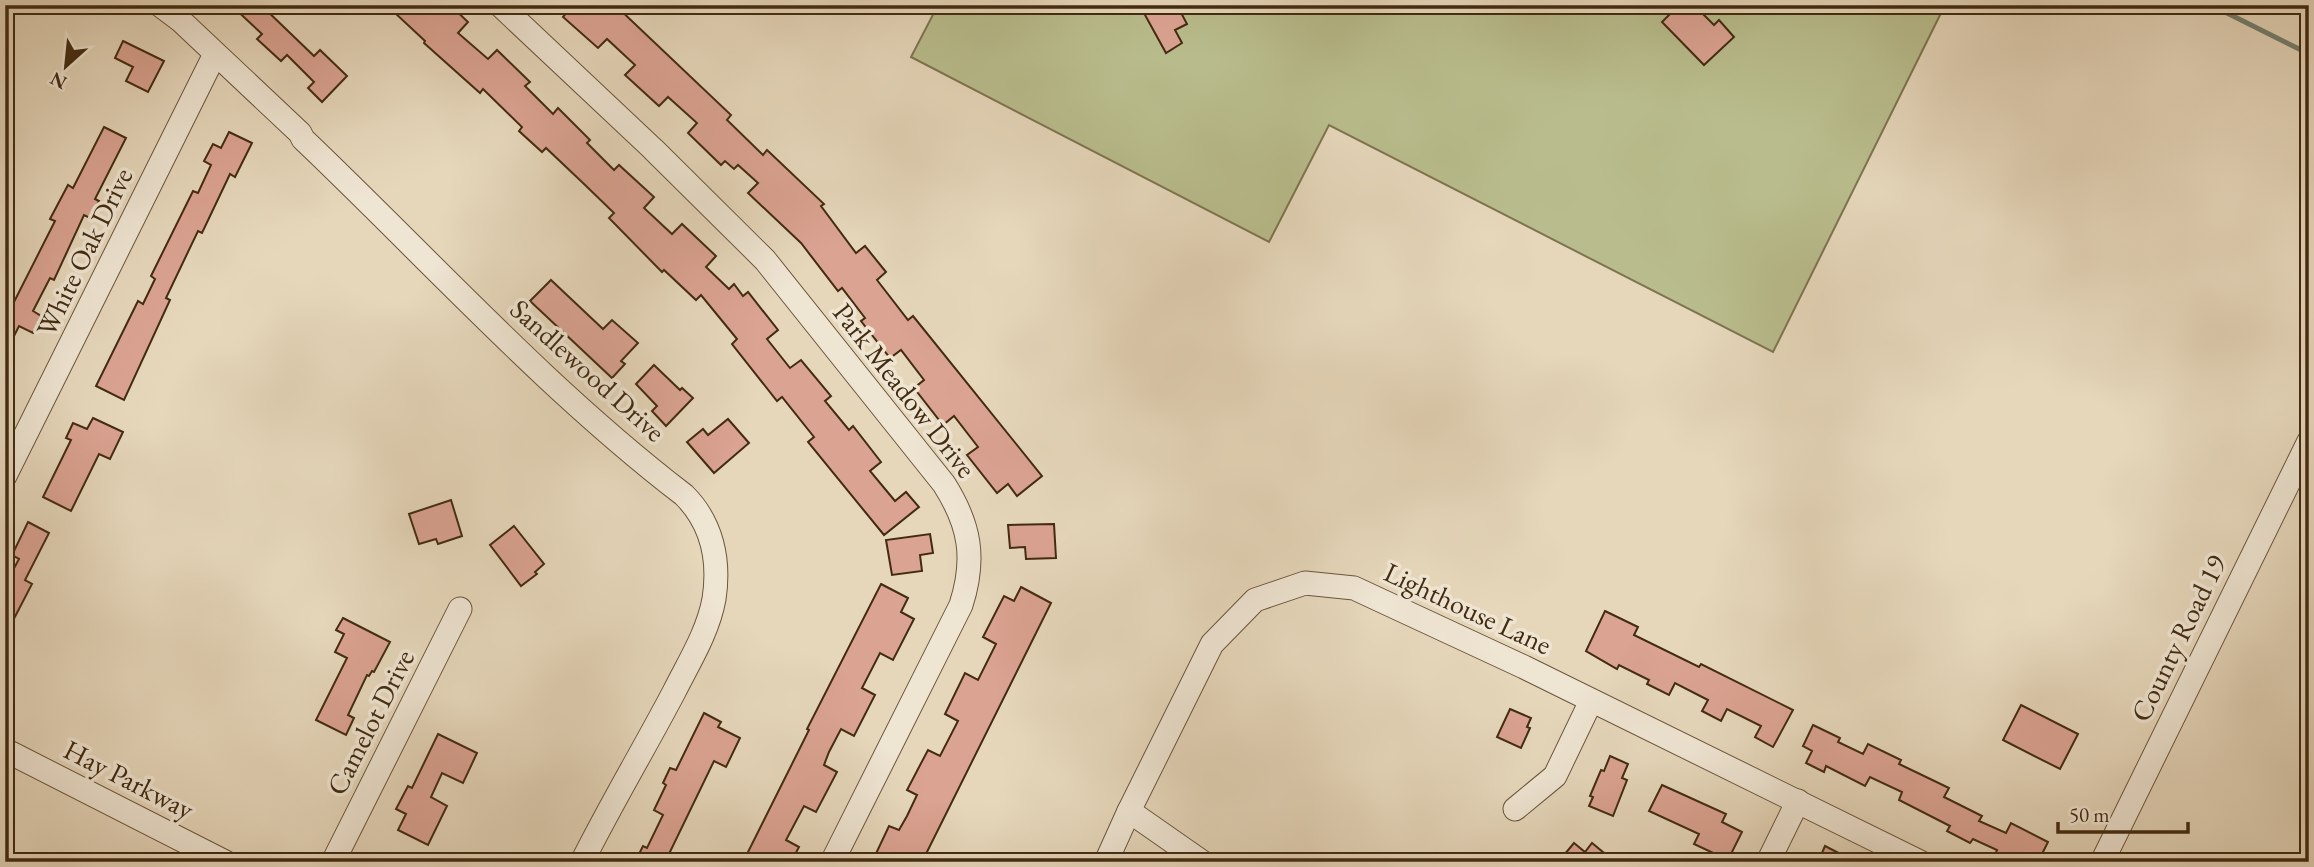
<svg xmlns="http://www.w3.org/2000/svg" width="2314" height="867" font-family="'EB Garamond',serif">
<rect width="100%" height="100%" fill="#e6d7bb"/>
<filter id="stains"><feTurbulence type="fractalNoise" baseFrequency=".00286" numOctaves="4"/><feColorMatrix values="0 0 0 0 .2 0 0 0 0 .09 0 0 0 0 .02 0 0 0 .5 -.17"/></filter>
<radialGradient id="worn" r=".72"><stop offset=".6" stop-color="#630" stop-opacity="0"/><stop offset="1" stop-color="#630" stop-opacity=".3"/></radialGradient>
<polygon fill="#b9bd8d" stroke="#7e744f" stroke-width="2" points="938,5 1945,5 1773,352 1329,125 1269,242 911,57"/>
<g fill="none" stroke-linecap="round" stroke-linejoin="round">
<polyline stroke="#748170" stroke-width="5" points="2211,5 2309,54"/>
</g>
<g fill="#dba392" stroke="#422b11" stroke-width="2">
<polygon points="231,5 261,5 314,56 320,50 347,76 322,102 308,88 314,82 287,55 281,61 257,39 262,34"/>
<polygon points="402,5 450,5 468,22 458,33 488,59 497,50 530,82 525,86 553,114 558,108 590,140 587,143 614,170 619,165 654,197 644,208 672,234 682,224 716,256 706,267 729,289 734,284 743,296 748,292 778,330 767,339 790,368 801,360 831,396 825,401 849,430 853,426 881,462 870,471 895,501 906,492 919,507 884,535 808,442 814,437 782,397 777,401 732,344 737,339 701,295 696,300 664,270 662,272 609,218 614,213 583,183 546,148 542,152 519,131 522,127 483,89 480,93 424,43 425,41 395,13"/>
<polygon points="560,5 615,5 731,115 727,120 763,155 767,150 824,204 821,206 856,253 865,246 886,272 877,280 908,320 913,316 1042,476 1017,496 1008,484 997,493 967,455 978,447 954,416 943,425 914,388 924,380 901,350 890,358 861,321 865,318 842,288 838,291 801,243 748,193 758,183 738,165 734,169 725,161 721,165 688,133 697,123 668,97 659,106 625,75 635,65 607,39 598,48 563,17 567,12"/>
<polygon points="1163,5 1177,5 1187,24 1175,30 1182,43 1166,53 1145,15"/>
<polygon points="1679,5 1694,5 1714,25 1719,20 1734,37 1704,65 1662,22"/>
<polygon points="123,41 164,61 148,92 126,81 133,67 115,58"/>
<polygon points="104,127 126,138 95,199 99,201 90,218 84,215 54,280 50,278 33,311 41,316 33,333 19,326 5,354 5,298 14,302 55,221 50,219 68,185 73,188"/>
<polygon points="229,132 252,143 235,177 230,174 202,233 198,231 166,298 170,300 124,400 96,386 138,301 143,304 155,279 151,276 193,191 198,193 211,165 204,161 213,144 221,148"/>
<polygon points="551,280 603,329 612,320 638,343 621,361 625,364 612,378 530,301"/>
<polygon points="654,365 680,390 682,388 693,398 666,426 652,411 657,406 636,384"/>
<polygon points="93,418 123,432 110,459 99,454 71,511 43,497 71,440 66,438 73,423 87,429"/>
<polygon points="728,419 749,443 714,473 687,442 703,429 708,435"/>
<polygon points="451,500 462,536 438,544 436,539 419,544 409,514"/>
<polygon points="28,522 49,533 25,580 32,584 5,636 5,585 19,559 12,555"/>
<polygon points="1054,524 1056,558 1026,559 1025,547 1010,548 1008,525"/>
<polygon points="514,526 544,564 535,572 537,574 521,586 490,545"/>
<polygon points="930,534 933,553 920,555 922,571 892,575 886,540"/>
<polygon points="881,584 908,598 901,612 914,619 893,660 880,653 862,688 875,695 854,736 841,729 829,752 824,765 837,772 816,812 804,806 786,840 799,847 791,862 743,862 809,730 807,729"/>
<polygon points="1021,587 1051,603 922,862 872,862 889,826 899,830 907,816 917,795 907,790 928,750 940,756 958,721 945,714 965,673 978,680 996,644 983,637 1004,596 1014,601"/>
<polygon points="1605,611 1638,627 1634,635 1699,667 1701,664 1793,710 1773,747 1755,737 1761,726 1727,709 1721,721 1702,711 1708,700 1675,683 1669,695 1647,684 1649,680 1619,665 1617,669 1586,651"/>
<polygon points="343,618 390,642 374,672 372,671 369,676 367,675 348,715 354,718 346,735 316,720 347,658 335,652 344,634 336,630"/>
<polygon points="2021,705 2078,734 2060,769 2003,740"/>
<polygon points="1510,709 1531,718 1527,727 1530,728 1521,748 1497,737"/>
<polygon points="704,713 721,722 718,727 740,738 726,767 714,761 667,858 675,862 635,862 643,846 647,848 663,815 654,810 666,785 663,783 670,768 676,770"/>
<polygon points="1813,725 1840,738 1838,742 1863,754 1868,744 1901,760 1899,764 1949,788 1944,797 1982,816 1979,821 2006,833 2011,823 2048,842 2038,862 2026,862 2017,857 2014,862 2010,862 1995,855 1997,850 1973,839 1970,843 1947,831 1950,826 1899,800 1902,792 1870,777 1865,786 1826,766 1824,772 1806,763 1812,751 1803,746"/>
<polygon points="438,734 477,753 463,783 442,773 431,797 447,806 428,845 398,830 406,814 396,809 408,786 412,788"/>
<polygon points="1610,756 1628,764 1622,778 1627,780 1613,816 1589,806 1593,797 1590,796 1601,770 1604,771"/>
<polygon points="1662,785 1726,814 1722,822 1742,832 1728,860 1694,844 1699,834 1649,811"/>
<polygon points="1574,843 1585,852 1592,843 1615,862 1571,862 1564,855"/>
<polygon points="1825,846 1856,862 1818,862"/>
</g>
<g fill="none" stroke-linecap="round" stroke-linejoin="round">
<defs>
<g id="minor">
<path d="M160 5 180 20 300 133 303 139C429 259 546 389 684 495 712 523 720 560 714 599 708 632 689 662 674 692 644 749 611 804 582 862"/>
<path d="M500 5 653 149 765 260 944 484C970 525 976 558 961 605L832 862"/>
<polyline points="5,476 215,54"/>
<polyline points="5,750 225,862"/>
<polyline points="1515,809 1555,776 1591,701"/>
<polyline points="1129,811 1202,862"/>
<polyline points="333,862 460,609"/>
<polyline points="1106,862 1129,811 1212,644 1255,600 1305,583 1354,588 1524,667 1920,862"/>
<polyline points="1768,862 1798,801"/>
<polyline points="2102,862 2309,441"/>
</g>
</defs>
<use href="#minor" stroke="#6b563c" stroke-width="25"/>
<use href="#minor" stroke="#efe5d3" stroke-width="23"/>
</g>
<g text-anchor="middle" stroke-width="7" stroke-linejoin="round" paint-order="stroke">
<g font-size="28" fill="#422b11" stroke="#efe5d3">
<text transform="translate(84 252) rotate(-64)" y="10">White Oak Drive</text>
<text transform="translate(588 370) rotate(42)" y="10">Sandlewood Drive</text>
<text transform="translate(905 390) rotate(52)" y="10">Park Meadow Drive</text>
<text transform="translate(1468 608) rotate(25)" y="10">Lighthouse Lane</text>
<text transform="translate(2178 638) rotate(-64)" y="10">County Road 19</text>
<text transform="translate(370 722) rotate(-63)" y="10">Camelot Drive</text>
<text transform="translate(129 779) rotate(27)" y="10">Hay Parkway</text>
</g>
</g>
<rect width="2314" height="867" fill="none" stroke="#e6d7bb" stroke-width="28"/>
<rect x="7" y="7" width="2300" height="853" fill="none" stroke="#422b11" stroke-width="3.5"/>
<rect x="14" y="14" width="2286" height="839" fill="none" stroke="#422b11" stroke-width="2"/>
<g transform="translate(66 66) rotate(207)" stroke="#efe5d3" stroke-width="5" paint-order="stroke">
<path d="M0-5L12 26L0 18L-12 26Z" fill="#422b11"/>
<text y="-10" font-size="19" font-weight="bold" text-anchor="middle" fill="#422b11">N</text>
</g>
<path d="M2058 822v10h130v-10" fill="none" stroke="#422b11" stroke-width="3.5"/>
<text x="2069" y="822" font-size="21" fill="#422b11" stroke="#efe5d3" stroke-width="5" paint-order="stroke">50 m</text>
<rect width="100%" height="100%" filter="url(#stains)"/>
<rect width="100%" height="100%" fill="url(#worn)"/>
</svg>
